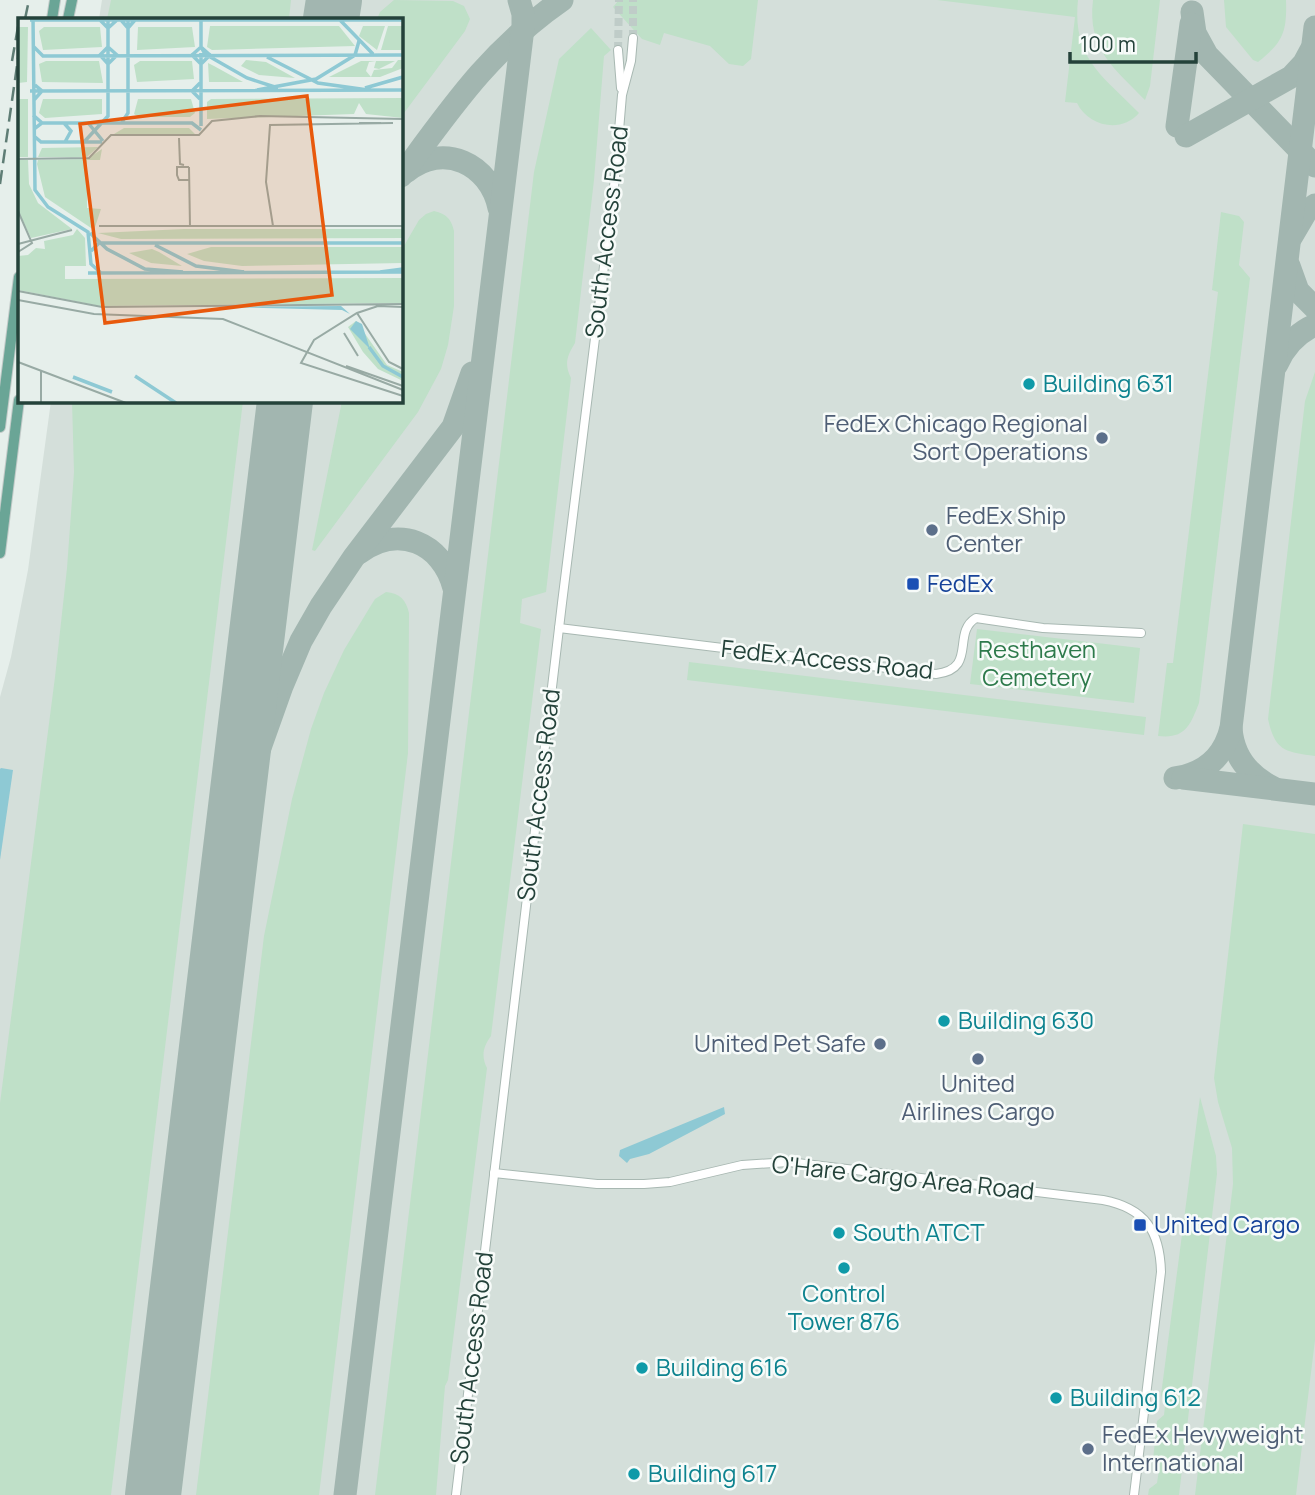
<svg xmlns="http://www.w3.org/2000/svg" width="1315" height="1495" font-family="Manrope,sans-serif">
<rect width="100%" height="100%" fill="#e6efeb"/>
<polygon fill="#d4dfda" points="102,0 1315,0 1315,1495 0,1495 0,697 11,657 28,570 51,401 401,401 401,19 99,19"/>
<g fill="#bfe0c8">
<polygon points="111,0 291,0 289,19 107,19"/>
<polygon points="394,0 453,1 464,6 470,19 465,31 401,117 401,19 377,19 380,12"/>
<polygon points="619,0 758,0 751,59 743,66 729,64 710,46 664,33 660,45 642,39 613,7"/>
<path d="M937 0H1078C1072 58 1102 75 1139 113 1121 134 1088 126 1077 103L1065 102 1075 17Z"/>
<path d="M1093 0H1160L1150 86 1145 100C1114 68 1087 49 1093 0Z"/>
<path d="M1224 0H1286C1287 32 1283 42 1258 62L1253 60 1226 27Z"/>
<path d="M591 28 611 50 604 56 594 180 575 343C567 356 564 364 571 378L546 592 522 599 520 623 541 629 491 1036C483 1047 481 1056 487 1068L448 1380 445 1386 436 1495H375L534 172 559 59Z"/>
<path d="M434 211C447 214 451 219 454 231V306L448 345 441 369 418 412 315 551 312 550 342 401H401V251L419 220 426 214Z"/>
<path d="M1221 212 1239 216 1244 222 1239 265 1250 278 1199 703C1190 726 1185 739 1158 736L1167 663H1173L1218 292 1212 290Z"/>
<path d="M1315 372V756C1285 752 1275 751 1268 719L1305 401Z"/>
<polygon points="72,401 243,401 111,1495 0,1495 0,1103 55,677 67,568 74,472"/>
<path d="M386 592C400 593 406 600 409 613L408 753 319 1495H196L264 936 292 799 311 729 324 693 344 650 370 607 375 599Z"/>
<polygon points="977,629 1140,648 1134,703 970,684"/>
<polygon points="689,662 1146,717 1144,735 687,680"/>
<polygon points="1243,824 1315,834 1315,1340 1296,1495 1195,1495 1233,1184 1232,1148 1218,1102 1214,1078"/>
<polygon points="1200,1097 1216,1156 1217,1174 1179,1495 1148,1495 1149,1489 1157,1483 1159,1470 1153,1460 1157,1421 1164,1415 1165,1406 1161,1395"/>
</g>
<g fill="#8ec9d4">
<polygon points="1,768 13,770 0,860 0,769"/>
<polygon points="724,1107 725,1114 649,1154 630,1159 627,1163 619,1156 620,1150"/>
</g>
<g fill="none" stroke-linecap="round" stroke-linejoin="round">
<g stroke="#a2b6b0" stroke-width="23">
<polyline points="1192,12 1195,33 1207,55 1315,166"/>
<polyline points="331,19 341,0"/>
<polyline points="1177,126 1191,24"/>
<polyline points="1186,136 1291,77 1304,63 1311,50"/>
<path d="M406 172C443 141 490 164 499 208"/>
<path d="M401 176C451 108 491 49 562 0"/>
<polyline points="1292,236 1306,212 1315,205"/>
<polyline points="1289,266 1298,291 1315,308"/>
<path d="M1277 364C1285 346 1297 333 1315 325"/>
<polyline points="267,549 286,445 297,401"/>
<path d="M359 553C398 524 442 542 454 588"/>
<path d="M1231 728C1233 756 1249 776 1274 788"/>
<path d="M1175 778C1204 774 1224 757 1231 728L1315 27"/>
<polyline points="1183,778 1315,794"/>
<polyline points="218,947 256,759 282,686 301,641 321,606 354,557 453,427 472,373"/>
<polyline points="345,1495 523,28 523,14 519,0"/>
</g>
<g stroke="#a2b6b0" stroke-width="56">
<polyline points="331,19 334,0"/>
<polyline points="153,1495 285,401"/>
</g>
<g stroke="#bfccc8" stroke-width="8" stroke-dasharray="8 4" stroke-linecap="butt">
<polyline points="633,38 633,0"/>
<polyline points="618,50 619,0"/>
</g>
<defs>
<g id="minor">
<polyline points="618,50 621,88"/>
<path d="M559 628 936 674C978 669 951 633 976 618L1043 628 1141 633"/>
<path d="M494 1173 597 1184H644L670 1182 742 1165 789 1162 1103 1200C1145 1208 1160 1231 1161 1272L1134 1495"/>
<polyline points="456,1495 562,603 615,178 622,95 631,61 633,38"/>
</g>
<g id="major">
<polyline points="52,19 55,0"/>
<polyline points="68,19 72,0"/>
<polyline points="0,427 19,277"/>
<polyline points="0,553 19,400"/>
</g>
</defs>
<use href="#minor" stroke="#a8b8b2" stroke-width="10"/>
<use href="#major" stroke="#c2cac8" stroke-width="12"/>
<use href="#minor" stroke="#fff" stroke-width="8"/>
<use href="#major" stroke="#6aa596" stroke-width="10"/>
<g stroke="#5f7d75" stroke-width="2.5" stroke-dasharray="14 7" stroke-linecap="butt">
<polyline points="25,19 29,0"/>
<polyline points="12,61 19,21"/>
<polyline points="0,184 19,52"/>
</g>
</g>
<g fill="#0f9aa8" stroke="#f7fbf9" stroke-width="2.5">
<circle cx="1029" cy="384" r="7"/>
<circle cx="944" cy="1021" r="7"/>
<circle cx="839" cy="1233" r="7"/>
<circle cx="844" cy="1268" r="7"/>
<circle cx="642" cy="1368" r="7"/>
<circle cx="1056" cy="1398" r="7"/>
<circle cx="634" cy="1474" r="7"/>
</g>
<g fill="#5c6f8a" stroke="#f7fbf9" stroke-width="2.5">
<circle cx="1102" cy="438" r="7"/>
<circle cx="932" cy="530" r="7"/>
<circle cx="880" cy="1044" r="7"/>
<circle cx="978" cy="1059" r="7"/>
<circle cx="1088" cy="1449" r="7"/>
</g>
<g fill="#1a4fb4" stroke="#f7fbf9" stroke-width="2.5">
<rect x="906" y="577" width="14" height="14" rx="3.5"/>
<rect x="1133" y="1218" width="14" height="14" rx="3.5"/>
</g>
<g text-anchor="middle" stroke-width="5" stroke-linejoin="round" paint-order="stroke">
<g font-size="24" fill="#24423a" stroke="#f7fbf9">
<text transform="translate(607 232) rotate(-83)" y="8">South Access Road</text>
<text transform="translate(827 660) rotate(6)" y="8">FedEx Access Road</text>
<text transform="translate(539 795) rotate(-83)" y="8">South Access Road</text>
<text transform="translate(903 1178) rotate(6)" y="8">O'Hare Cargo Area Road</text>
<text transform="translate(472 1358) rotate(-83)" y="8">South Access Road</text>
</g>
<g font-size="24" fill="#0d838f" stroke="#f7fbf9" text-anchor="start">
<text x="1043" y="392">Building 631</text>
<text x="958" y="1029">Building 630</text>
<text x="853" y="1241">South ATCT</text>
<text x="844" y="1302" text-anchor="middle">Control<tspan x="844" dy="28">Tower 876</tspan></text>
<text x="656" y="1376">Building 616</text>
<text x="1070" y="1406">Building 612</text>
<text x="648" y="1482">Building 617</text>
</g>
<g font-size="24" fill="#4e5e75" stroke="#f7fbf9" text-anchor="end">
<text x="1088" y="432">FedEx Chicago Regional<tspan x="1088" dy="28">Sort Operations</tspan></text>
<text x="946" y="524" text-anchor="start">FedEx Ship<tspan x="946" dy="28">Center</tspan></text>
<text x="866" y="1052">United Pet Safe</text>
<text x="978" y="1092" text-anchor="middle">United<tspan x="978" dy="28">Airlines Cargo</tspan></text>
<text x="1102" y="1443" text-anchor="start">FedEx Hevyweight<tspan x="1102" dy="28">International</tspan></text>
</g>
<g font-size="24" fill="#164399" stroke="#f7fbf9" text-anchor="start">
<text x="927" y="592">FedEx</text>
<text x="1154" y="1233">United Cargo</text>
</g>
<g font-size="24" fill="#2d7a4b" stroke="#f7fbf9">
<text x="1037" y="658">Resthaven<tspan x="1037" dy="28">Cemetery</tspan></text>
</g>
</g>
<g transform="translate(18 18)">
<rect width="385" height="385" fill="#e6efeb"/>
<path d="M192 8H321L337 28 194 32 189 29ZM345 8H367L359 32 341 18ZM370 8H385V32H363ZM0 9H10L9 64 0 65ZM26 9H82L84 29 25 32 21 13ZM120 9H174L177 29 119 32ZM228 42 248 44 277 60 241 57 223 48ZM380 42H385V50L362 59H311L343 43H377L361 51 356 50 358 43 351 44 348 53 353 59 356 52 374 50ZM28 43H81L85 65 24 64 21 46ZM122 43H174L176 61 119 64 116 47ZM190 45 196 48 225 64H191ZM385 80V100L348 96 341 85 336 96 189 101V84L193 81ZM0 81H10V139H0ZM25 81H84V96L27 100 21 95ZM120 81H173L177 95 172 99H121L116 96ZM106 110H171L177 116H96ZM80 129 69 139H20L24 130ZM84 131 82 142H69V190L83 191 76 212 27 179 19 146 20 142 69 141ZM0 142H10L11 166 20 185 54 211 13 220 0 192ZM59 211 67 220 68 248H47V261L385 260V285L82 288 0 272V238L10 237 18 230 27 231 26 223 55 217ZM166 211H385V220L103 221 80 215ZM193 229H385V245L224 248 186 243 169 236ZM134 231 141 234 164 248 133 245 111 235ZM338 303 369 347 385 354V363L360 351 345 334 330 309Z" fill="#bfe0c8"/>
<path d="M323 288 332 296 324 292 203 289ZM338 303 344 306 352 331 332 311Z" fill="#8ec9d4"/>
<path fill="none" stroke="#8ec9d4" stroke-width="3.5" d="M15 0 17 172 30 189 70 214 73 246 83 255M86 0 82 2 90 10 99 2M106 0 103 2 110 10 117 2 114 0M183 0V28M320 0 355 36M12 2H385M15 28 25 38 385 37M90 29 99 37 90 46 82 37ZM183 29 187 36 229 60 260 70M183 29 192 37 183 46 174 37ZM183 35V108M249 39 300 65 350 72M182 65 174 73 182 81M347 70 385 59M239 72 298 61 337 37 341 23M12 73 385 72M16 82 24 73 17 67M15 97 24 105 16 111M104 104 110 95V0M23 105H174L183 112M46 105 53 113 47 124M71 106 85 123M16 118 23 124H84M66 124 90 98V0M72 215 89 231 127 251 165 254M137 227 178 248 226 254M73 233 81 225H385M362 254 385 251M70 255 385 254M351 329 365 348 385 359M117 358 158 385M55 359 94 374"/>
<path fill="none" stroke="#98aaa4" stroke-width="2" d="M341 105H363M161 120 162 146 166 147M0 141 71 140 93 117H181L194 103 242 98 385 101M171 149 172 209M171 149H159V157L161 162H171M0 193 14 225 0 234M81 208H385M255 208 248 164 252 107 375 105M0 226 54 212M0 273 84 289 385 286M0 282 76 296 205 301 385 372M385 289 360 288 339 295 296 322 283 345 385 378M339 295 371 344 385 351M326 315 340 338M0 344 108 385M328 348 385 368M23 352V385"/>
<path fill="#e8590c" fill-opacity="0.15" stroke="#e8590c" stroke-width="3.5" d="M289 78 314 277 87 305 62 106Z"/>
<rect width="385" height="385" fill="none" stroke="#24423a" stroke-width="3.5"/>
</g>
<path d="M1070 52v10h126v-10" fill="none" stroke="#24423a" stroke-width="3.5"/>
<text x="1080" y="52" font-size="21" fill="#24423a" stroke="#f7fbf9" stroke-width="5" paint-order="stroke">100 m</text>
</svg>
